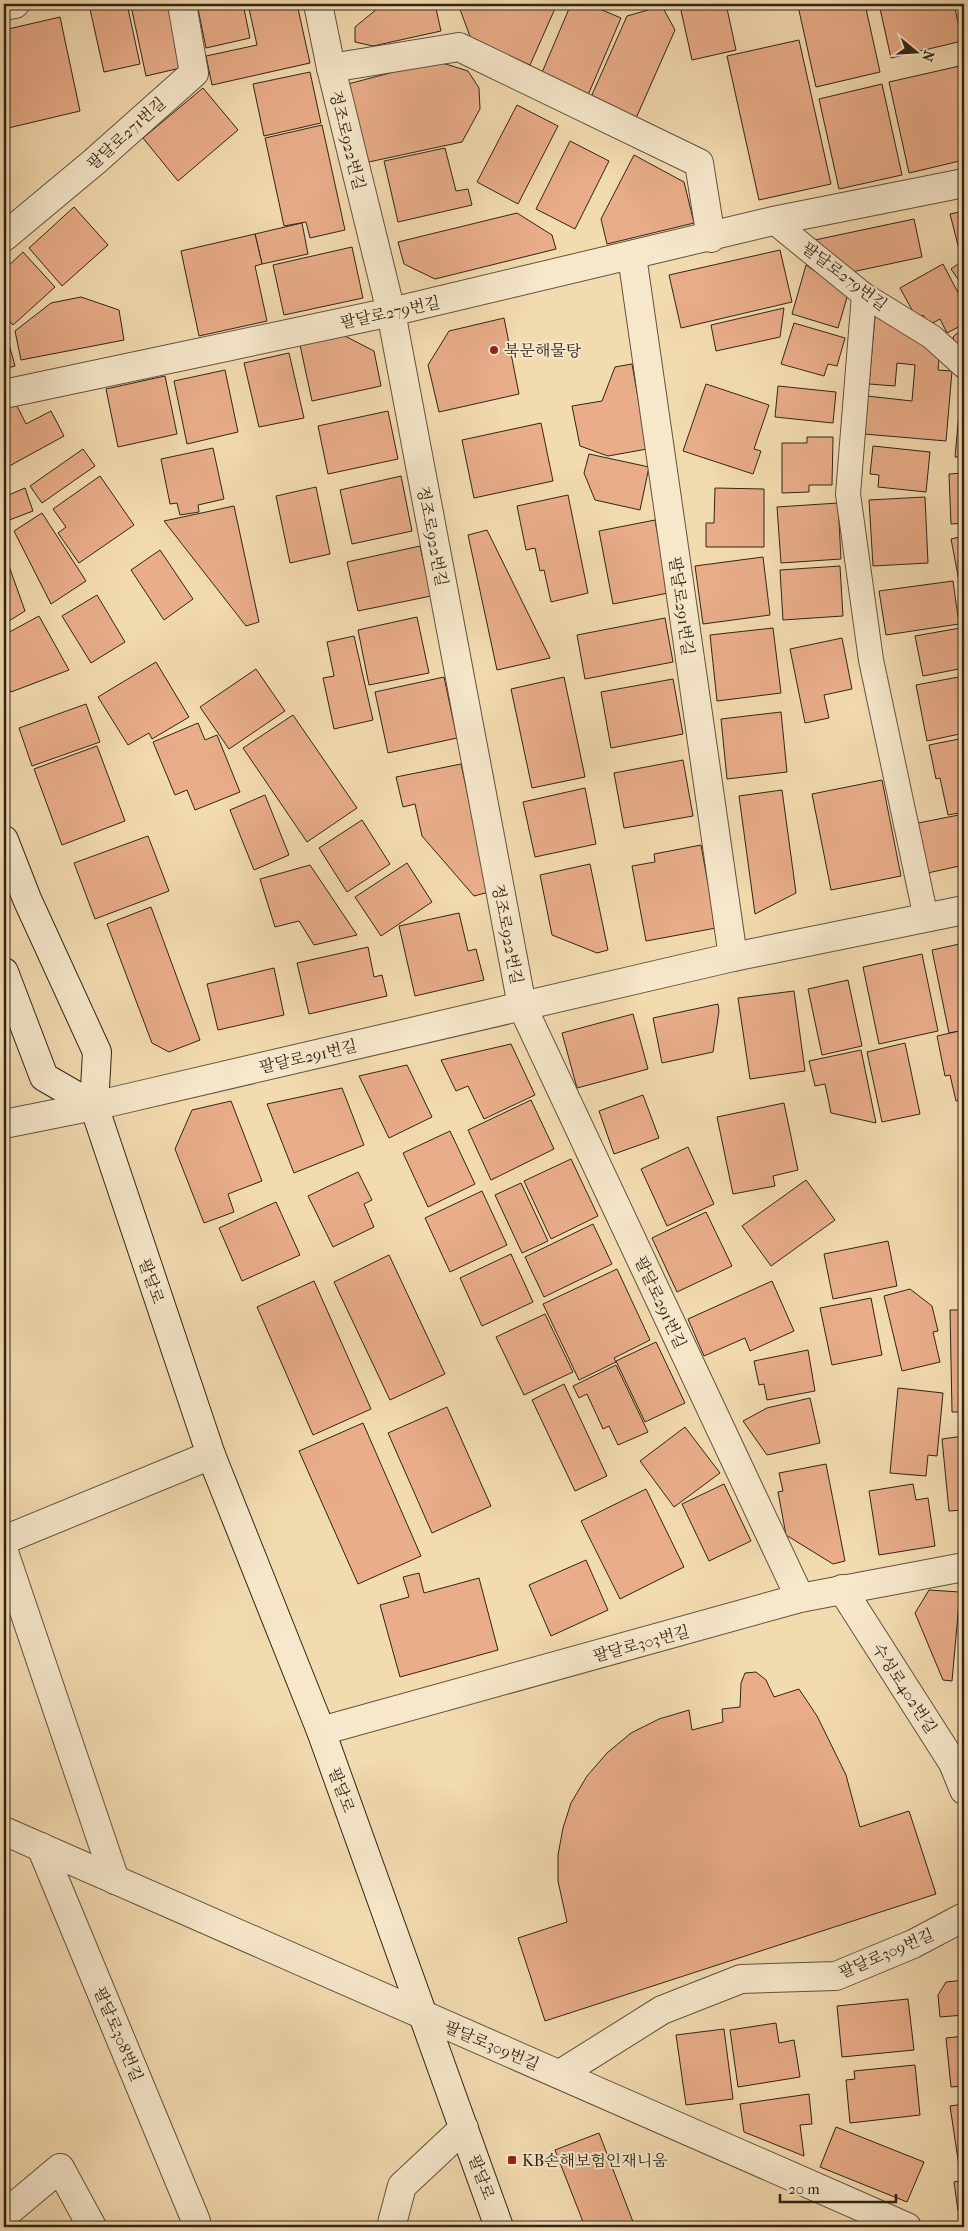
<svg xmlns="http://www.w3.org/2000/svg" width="968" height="2231" font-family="'IM FELL French Canon','Noto Serif KR',serif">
<rect width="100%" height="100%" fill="#f3dbb0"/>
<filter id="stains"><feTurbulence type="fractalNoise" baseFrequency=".004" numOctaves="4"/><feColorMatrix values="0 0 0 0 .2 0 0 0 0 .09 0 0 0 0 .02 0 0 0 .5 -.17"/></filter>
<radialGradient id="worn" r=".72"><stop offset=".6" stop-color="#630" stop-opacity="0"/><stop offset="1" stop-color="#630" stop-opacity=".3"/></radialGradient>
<g fill="#e9ad89" stroke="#312418">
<polygon points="112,4 127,4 140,64 104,72 90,9"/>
<polygon points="142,4 175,4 189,66 146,76 131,6"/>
<polygon points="197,4 243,4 250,38 206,48"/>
<polygon points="248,4 297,4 310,63 212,85 206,56 257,45"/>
<polygon points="383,4 435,4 441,31 373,46 355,42 355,27"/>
<polygon points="458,4 557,4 530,65 471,39"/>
<polygon points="571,4 588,4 621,18 585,102 538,82"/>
<polygon points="689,4 726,4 736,50 692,60 680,6"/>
<polygon points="806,4 865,4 880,72 816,87 798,6"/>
<polygon points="879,4 954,4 962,41 891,58"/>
<polygon points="662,6 675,30 633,125 587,106 627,16"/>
<polygon points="60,17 80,111 4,129 4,30"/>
<polygon points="799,40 831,184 759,200 727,56"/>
<polygon points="436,61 468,71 479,88 480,109 462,142 364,163 344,85"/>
<polygon points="964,65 964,160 909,173 889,82"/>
<polygon points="310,72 321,123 264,136 253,84"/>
<polygon points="882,84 902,175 839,189 819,99"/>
<polygon points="203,88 238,130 178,181 143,138"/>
<polygon points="517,105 558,126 518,204 477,182"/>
<polygon points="322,125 345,230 310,238 306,222 284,226 265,138"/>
<polygon points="570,141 609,161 575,229 536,209"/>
<polygon points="445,148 456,191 468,189 472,205 398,222 384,161"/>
<polygon points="634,155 684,182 694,223 607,244 601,219"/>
<polygon points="74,207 108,245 62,286 29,248"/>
<polygon points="964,211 964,288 951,269 962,261 950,214"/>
<polygon points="517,213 552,235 556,249 435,279 404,264 398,242"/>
<polygon points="914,219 922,257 847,273 810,241"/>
<polygon points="302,223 308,254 262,264 255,234"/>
<polygon points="255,234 262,264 255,266 267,321 199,336 181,251"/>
<polygon points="352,247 363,298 284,315 273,265"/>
<polygon points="780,250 792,302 681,328 669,275"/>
<polygon points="23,252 55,287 13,325 4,315 4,270"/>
<polygon points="943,264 964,304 964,324 947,333 940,319 929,325 923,315 917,319 900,288"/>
<polygon points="806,265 848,294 838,328 792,314"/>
<polygon points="81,297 119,310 124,340 21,360 15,331 51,303"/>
<polygon points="784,308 780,337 716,351 711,325"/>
<polygon points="875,316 940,349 938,370 952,371 946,441 864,434 867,396 912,401 915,365 897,363 895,386 869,384"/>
<polygon points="504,318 519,394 439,412 428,365 449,331"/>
<polygon points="794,323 845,338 837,366 828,364 824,376 781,364"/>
<polygon points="4,326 15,366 4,369"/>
<polygon points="964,327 964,351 955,345 953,337"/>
<polygon points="343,335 374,351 381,386 312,401 300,345"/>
<polygon points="289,353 304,418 259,427 244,363"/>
<polygon points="632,364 647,449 608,456 580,446 572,406 602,401 615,367"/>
<polygon points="225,370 238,432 187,444 174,381"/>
<polygon points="165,376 177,434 118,447 106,389"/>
<polygon points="706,384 769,405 754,449 761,451 753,474 683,451"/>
<polygon points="778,386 836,392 833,423 775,417"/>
<polygon points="961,391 964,391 964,457 955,457"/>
<polygon points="16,404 26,424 51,411 64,436 4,469 4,411"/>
<polygon points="388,411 398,459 328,474 318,426"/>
<polygon points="541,423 553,481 474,498 462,440"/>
<polygon points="807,437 833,437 832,485 809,485 809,492 782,493 782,443 807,443"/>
<polygon points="873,446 930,452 926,492 878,487 879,475 870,474"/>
<polygon points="213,448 224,499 198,505 199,512 180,515 177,503 170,504 161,459"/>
<polygon points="83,449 95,466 42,503 30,486"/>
<polygon points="589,454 649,467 640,510 595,500 584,473"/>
<polygon points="964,473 964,523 951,524 949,474"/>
<polygon points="100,476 134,525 79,563 58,533 66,527 53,509"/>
<polygon points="401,476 412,531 352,544 340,490"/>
<polygon points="316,487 330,554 290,563 276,496"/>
<polygon points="25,488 33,511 4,522 4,497"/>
<polygon points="715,488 764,489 764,547 706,547 706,523 714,523"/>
<polygon points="568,495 588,593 551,602 544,570 540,571 535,548 526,550 517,506"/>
<polygon points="925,497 928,563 873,566 869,500"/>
<polygon points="838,503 841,559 781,563 777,507"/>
<polygon points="234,506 259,622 246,626 164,521"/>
<polygon points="42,513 86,581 51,604 14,531"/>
<polygon points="655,520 668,593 613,604 599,531"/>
<polygon points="487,530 550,658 497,670 468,535"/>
<polygon points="964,536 964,607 951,539"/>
<polygon points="420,546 431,596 358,611 347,562"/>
<polygon points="160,550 193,599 164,620 131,570"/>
<polygon points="4,552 25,611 4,624"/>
<polygon points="763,557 770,615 703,624 695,566"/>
<polygon points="840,566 843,616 783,620 780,570"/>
<polygon points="953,581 959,624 886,635 879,591"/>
<polygon points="97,595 125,642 91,663 62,616"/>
<polygon points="39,616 69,670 11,692 4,679 4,635"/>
<polygon points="417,617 429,673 369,685 358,630"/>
<polygon points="665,618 673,662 585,679 577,635"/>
<polygon points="773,628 781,693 717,701 710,635"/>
<polygon points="960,628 964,649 964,668 923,676 915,636"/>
<polygon points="354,636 373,720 334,729 323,678 334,676 327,642"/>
<polygon points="842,638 852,689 824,695 829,718 805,723 790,649"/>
<polygon points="156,662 189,717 152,739 149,733 128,745 98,697"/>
<polygon points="256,669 285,711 229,749 200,707"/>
<polygon points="964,676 964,733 927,741 916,685"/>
<polygon points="444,677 457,738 388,753 375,692"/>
<polygon points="564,677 585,777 532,788 511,689"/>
<polygon points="673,679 683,734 611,748 601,692"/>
<polygon points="86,704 100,742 32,766 19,728"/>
<polygon points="781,712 787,772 727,779 721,719"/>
<polygon points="293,715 357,808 307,842 243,748"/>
<polygon points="198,723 205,740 217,735 240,792 195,810 187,790 175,795 153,742"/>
<polygon points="964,738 964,812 948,815 940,778 936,779 929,745"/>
<polygon points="97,746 125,821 62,845 34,769"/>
<polygon points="683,760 693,816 624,828 614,773"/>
<polygon points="461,764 489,892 474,896 422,836 415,804 403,807 396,777"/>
<polygon points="882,780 901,876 831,890 812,794"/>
<polygon points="585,788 596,844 535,857 523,802"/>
<polygon points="782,790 796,893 755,914 739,796"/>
<polygon points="265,795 289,855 254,870 230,810"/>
<polygon points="964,814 964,865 923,874 913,824"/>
<polygon points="362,820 390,864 347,892 319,848"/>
<polygon points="148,836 169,891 95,919 74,863"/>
<polygon points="701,845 716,928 646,941 632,866 655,862 654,854"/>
<polygon points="407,863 432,902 381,936 355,897"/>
<polygon points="590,864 608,950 597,953 552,935 540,875"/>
<polygon points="310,865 357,935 314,945 299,921 275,927 260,879"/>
<polygon points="151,907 200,1040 169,1052 152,1043 107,924"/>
<polygon points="459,913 468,951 476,949 484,980 415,996 399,926"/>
<polygon points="964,943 964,1030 949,1033 932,950"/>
<polygon points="368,947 374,977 382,975 387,996 309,1014 297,963"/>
<polygon points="922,954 938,1031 879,1044 863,967"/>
<polygon points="274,968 284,1015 218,1030 207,984"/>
<polygon points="848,980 862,1046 822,1055 808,989"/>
<polygon points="794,991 805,1071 750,1079 738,998"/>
<polygon points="718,1004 719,1011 713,1052 662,1063 653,1018"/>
<polygon points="633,1014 648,1069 577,1088 562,1033"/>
<polygon points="964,1030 964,1099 956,1101 950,1075 945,1076 937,1036"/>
<polygon points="905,1043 920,1114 882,1122 867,1052"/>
<polygon points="511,1044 535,1095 484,1119 468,1086 456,1091 441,1060"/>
<polygon points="861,1050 876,1123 831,1113 825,1084 815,1086 809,1061"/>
<polygon points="407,1065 432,1117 389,1138 359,1076"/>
<polygon points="342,1088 364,1145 294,1173 267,1104"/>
<polygon points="643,1095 659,1138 614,1154 599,1111"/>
<polygon points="531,1100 554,1149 491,1180 468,1130"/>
<polygon points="231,1101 262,1181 228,1194 234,1212 204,1223 175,1149 192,1110"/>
<polygon points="784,1103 798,1170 773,1176 775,1186 733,1194 717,1117"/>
<polygon points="450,1131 475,1184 428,1207 403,1153"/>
<polygon points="688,1147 714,1204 667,1226 641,1169"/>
<polygon points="571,1159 598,1216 551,1239 524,1181"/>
<polygon points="358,1172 372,1200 364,1204 374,1227 333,1247 308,1196"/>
<polygon points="806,1180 835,1220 771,1266 742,1226"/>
<polygon points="521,1183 548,1241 522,1253 495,1195"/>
<polygon points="482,1191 507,1245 450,1272 425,1218"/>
<polygon points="276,1202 300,1255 242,1281 219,1228"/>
<polygon points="706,1212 732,1266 677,1292 652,1238"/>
<polygon points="593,1224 612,1264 544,1297 525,1257"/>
<polygon points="888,1241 897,1286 833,1299 824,1254"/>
<polygon points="511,1254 533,1302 482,1326 460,1278"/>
<polygon points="389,1255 445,1374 390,1400 334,1282"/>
<polygon points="617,1269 650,1340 614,1358 616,1362 579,1380 543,1304"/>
<polygon points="314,1281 371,1409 313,1435 257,1307"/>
<polygon points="772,1281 794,1331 750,1351 745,1338 704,1356 688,1319"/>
<polygon points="910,1289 932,1306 938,1331 933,1332 940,1362 902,1371 884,1296"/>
<polygon points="871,1298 882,1355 832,1365 820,1308"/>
<polygon points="950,1310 964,1310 964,1412 952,1412"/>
<polygon points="545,1314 573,1372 524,1395 496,1337"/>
<polygon points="656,1342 685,1403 645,1422 616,1361"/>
<polygon points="808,1350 815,1391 767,1400 764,1384 759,1385 754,1361"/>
<polygon points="616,1365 648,1432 618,1445 609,1426 603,1429 587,1394 579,1398 573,1386"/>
<polygon points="564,1384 607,1476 575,1491 532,1400"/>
<polygon points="898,1388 943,1393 937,1456 928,1455 926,1476 890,1473"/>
<polygon points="810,1398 820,1443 767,1455 743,1421 767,1408"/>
<polygon points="447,1407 491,1506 432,1533 388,1433"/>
<polygon points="363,1423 421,1556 358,1584 299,1451"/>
<polygon points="685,1427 720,1473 674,1507 640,1461"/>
<polygon points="964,1436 964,1510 949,1511 942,1439"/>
<polygon points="826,1464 845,1561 833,1564 786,1535 778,1492 783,1491 779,1473"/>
<polygon points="724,1484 751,1541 709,1561 682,1504"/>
<polygon points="913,1484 916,1500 928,1498 935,1546 879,1555 869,1491"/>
<polygon points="646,1489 684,1567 620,1599 581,1521"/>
<polygon points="586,1560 608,1610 551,1636 529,1585"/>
<polygon points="419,1573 424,1593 479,1578 498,1650 400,1677 380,1605 409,1597 403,1577"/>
<polygon points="929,1590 960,1592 952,1681 943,1680 915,1613"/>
<polygon points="756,1672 766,1680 774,1697 799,1689 817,1716 846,1775 860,1827 909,1811 936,1894 545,2021 518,1938 567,1922 558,1881 558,1855 563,1828 571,1803 587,1776 607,1753 631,1733 659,1719 689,1710 692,1730 723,1722 722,1709 740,1707 741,1683 745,1673"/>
<polygon points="964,1980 964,2015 940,2017 938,1995 946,1982"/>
<polygon points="908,1999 914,2050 842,2057 837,2006"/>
<polygon points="776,2023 779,2043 794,2040 800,2077 738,2087 730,2030"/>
<polygon points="724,2029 733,2099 686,2105 676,2035"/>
<polygon points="964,2036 964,2086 951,2087 946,2038"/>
<polygon points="915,2065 920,2115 850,2123 846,2080 855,2079 854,2071"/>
<polygon points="809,2094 812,2124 800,2125 804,2156 744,2132 740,2104"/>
<polygon points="964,2104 964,2173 960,2173 950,2106"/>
<polygon points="836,2127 924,2162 907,2202 820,2167"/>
<polygon points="599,2133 635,2227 585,2227 555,2150"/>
<polygon points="964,2180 964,2216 958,2211 954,2182"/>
</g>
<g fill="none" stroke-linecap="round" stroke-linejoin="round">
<defs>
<g id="service">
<polyline points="773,221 864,295 932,337 964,366"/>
<polyline points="864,295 848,494 871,660 926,918"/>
</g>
<g id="minor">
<polyline points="318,4 331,68 391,312 522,1006 800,1598"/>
<polyline points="4,6 15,4"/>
<polyline points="331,68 459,47 699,163 711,238"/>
<polyline points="4,237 94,162 194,73 182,4"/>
<polyline points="632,256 733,957"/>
<polyline points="4,394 391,312 773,221 964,183"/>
<polyline points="4,1124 94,1106 733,957 964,910"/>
<polyline points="4,1540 211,1455"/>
<polyline points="4,1552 115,1880"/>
<polyline points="842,1589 953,1763 964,1790"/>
<polyline points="321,1731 800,1598 964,1567"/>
<polyline points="4,1831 907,2227"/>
<polyline points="41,1847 196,2221"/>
<polyline points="560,2074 662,2010 741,1979 836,1976 913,1944 964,1917"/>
<polyline points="4,2215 60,2168 92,2227"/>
<polyline points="391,2227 402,2186 464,2128"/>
</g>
<g id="secondary">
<polyline points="4,840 27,899 97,1052 94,1106 211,1455 321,1731 499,2227"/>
<polyline points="4,972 44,1077 94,1106"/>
</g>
</defs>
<use href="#service" stroke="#62523e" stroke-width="26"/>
<use href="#minor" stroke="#62523e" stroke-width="30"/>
<use href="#secondary" stroke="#312418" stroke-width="30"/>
<use href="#service" stroke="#f7e8cc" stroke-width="24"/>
<use href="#minor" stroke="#f7e8cc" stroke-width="28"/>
<use href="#secondary" stroke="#f7e8cc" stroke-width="28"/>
</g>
<g fill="#8f2418" stroke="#f7e8cc" stroke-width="2">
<circle cx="494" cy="350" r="5"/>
<rect x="507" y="2155" width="10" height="10" rx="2.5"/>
</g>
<g text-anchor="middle" stroke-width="4" stroke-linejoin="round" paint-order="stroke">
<g font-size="16" fill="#312418" stroke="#f7e8cc">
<text transform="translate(126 133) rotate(-42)" y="6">팔달로271번길</text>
<text transform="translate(348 140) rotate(76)" y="6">정조로922번길</text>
<text transform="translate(845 276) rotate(37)" y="6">팔달로279번길</text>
<text transform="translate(390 312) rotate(-12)" y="6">팔달로279번길</text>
<text transform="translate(433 536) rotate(79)" y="6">정조로922번길</text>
<text transform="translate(682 606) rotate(82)" y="6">팔달로291번길</text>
<text transform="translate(508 934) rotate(79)" y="6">정조로922번길</text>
<text transform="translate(308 1056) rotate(-13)" y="6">팔달로291번길</text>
<text transform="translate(152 1281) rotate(71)" y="6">팔달로</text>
<text transform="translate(661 1302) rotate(65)" y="6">팔달로291번길</text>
<text transform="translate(641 1643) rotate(-15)" y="6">팔달로303번길</text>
<text transform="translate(905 1688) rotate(57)" y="6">수성로402번길</text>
<text transform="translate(342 1790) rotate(70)" y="6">팔달로</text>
<text transform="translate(886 1953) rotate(-23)" y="6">팔달로309번길</text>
<text transform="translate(119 2034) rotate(67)" y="6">팔달로308번길</text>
<text transform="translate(492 2045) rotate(23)" y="6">팔달로309번길</text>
<text transform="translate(482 2177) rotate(70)" y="6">팔달로</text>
</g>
<g font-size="16" fill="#312418" stroke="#f7e8cc" text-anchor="start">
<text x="504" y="356">북문해물탕</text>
<text x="522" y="2166">KB손해보험인재니움</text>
</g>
</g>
<rect width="968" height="2231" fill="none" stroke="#f3dbb0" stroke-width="20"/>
<rect x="5" y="5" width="958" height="2221" fill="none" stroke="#312418" stroke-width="2.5"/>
<rect x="10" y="10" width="948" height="2211" fill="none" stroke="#312418"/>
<g transform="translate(916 52) rotate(108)" stroke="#f7e8cc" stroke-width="4" paint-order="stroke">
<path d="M0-4L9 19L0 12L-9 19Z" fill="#312418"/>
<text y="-8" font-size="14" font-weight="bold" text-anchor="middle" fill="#312418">N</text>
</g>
<path d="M780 2194v8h116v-8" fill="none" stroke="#312418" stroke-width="2.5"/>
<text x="788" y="2194" font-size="15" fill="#312418" stroke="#f7e8cc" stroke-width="4" paint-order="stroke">20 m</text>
<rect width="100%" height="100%" filter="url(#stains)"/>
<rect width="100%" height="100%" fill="url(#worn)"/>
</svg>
